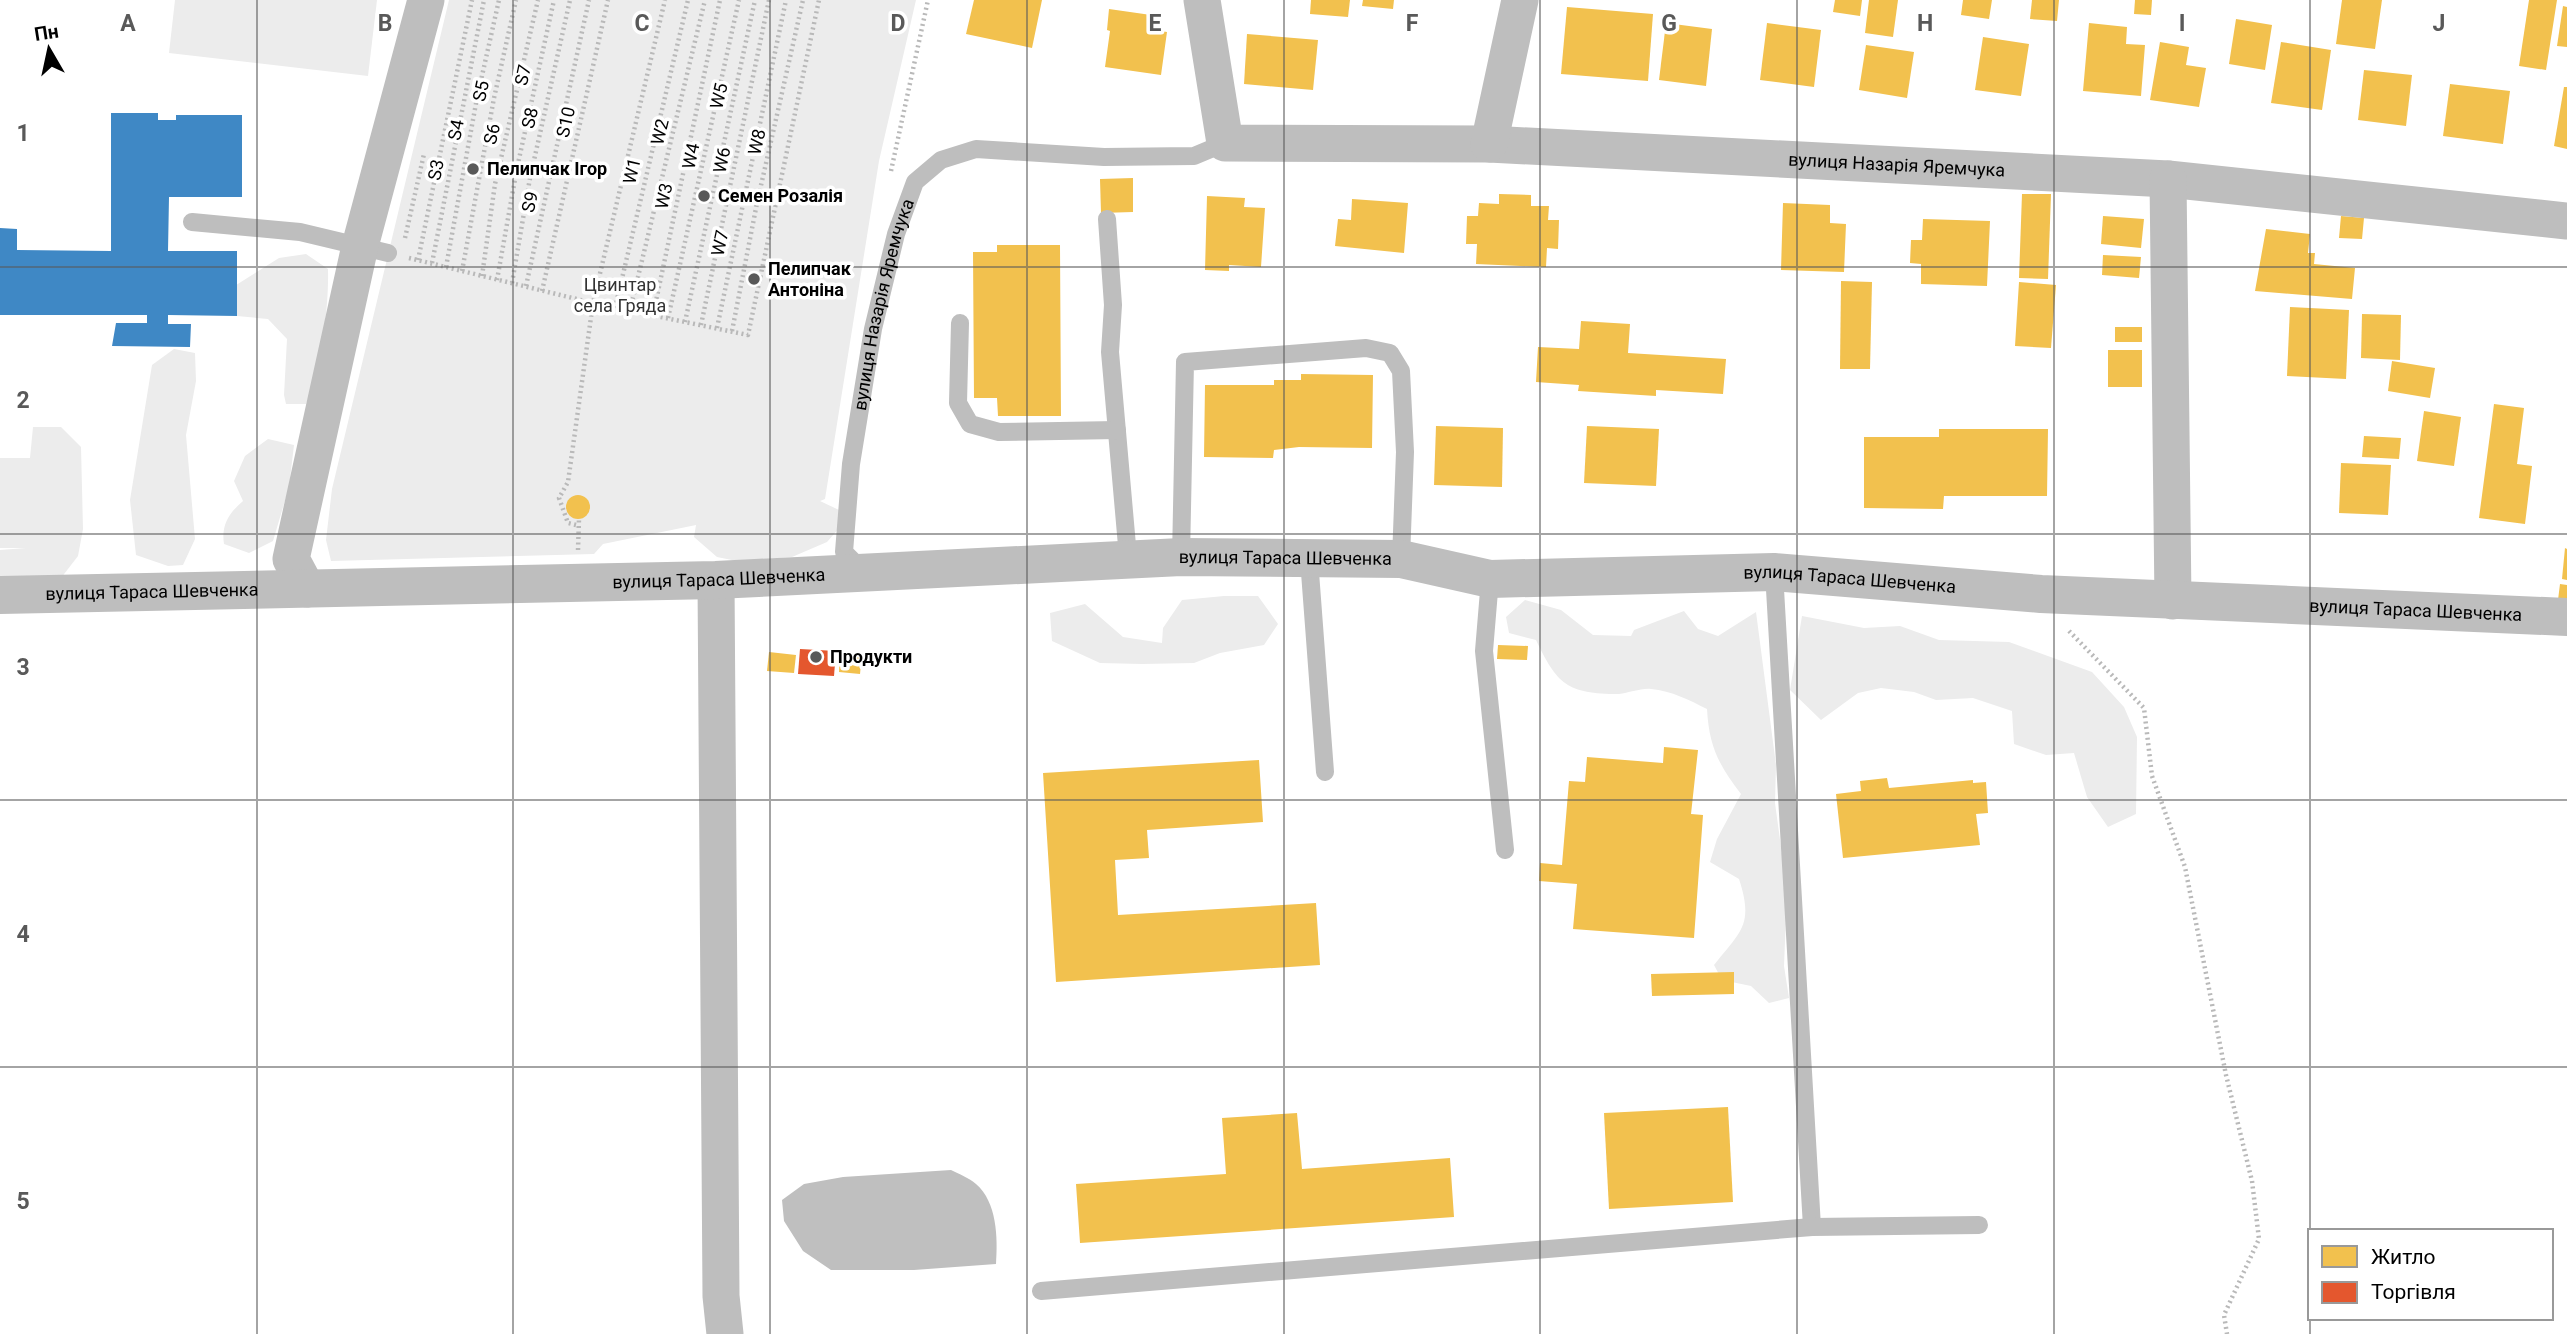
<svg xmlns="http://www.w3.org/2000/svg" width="2567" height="1334" font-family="Roboto,sans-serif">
<rect width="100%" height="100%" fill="#fff"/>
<g fill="#ececec">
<polygon points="175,0 377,0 368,76 169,53"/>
<polygon points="449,0 916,0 879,161 825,499 820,501 839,510 841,526 827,542 792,557 737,561 717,557 694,537 696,525 603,544 594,554 331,561 326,540 332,489"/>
<path d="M306 254 328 269C329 309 321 367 306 404H286L284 395 287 339 268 319 237 316 233 287 279 258Z"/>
<polygon points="174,349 195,353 196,381 186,435 195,539 183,565 168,566 136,555 130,500 152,365"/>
<polygon points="33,427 61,427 81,447 83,529 78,556 61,578 0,585 0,550 26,548 0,548 0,458 30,458"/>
<path d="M268 439 294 445 289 487 273 541 249 553 224 544C221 525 229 513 243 501L234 481 245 456Z"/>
<polygon points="1224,596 1258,596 1278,624 1264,645 1220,653 1194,663 1142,664 1100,663 1052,641 1050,613 1085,604 1123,637 1162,643 1163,628 1182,600"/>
<path d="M1525 600 1561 610 1593 635 1631 636 1634 630 1684 611 1698 629 1718 636 1756 612 1776 765 1775 803 1787 891 1784 966 1789 998 1769 1003 1751 986 1722 980 1714 965C1741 931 1754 925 1739 879L1710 862 1717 839 1741 794C1719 765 1709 747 1707 709 1689 700 1672 691 1651 689 1641 688 1629 693 1619 694 1567 694 1557 684 1536 640L1509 633 1506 617Z"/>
<polygon points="1802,616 1864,628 1900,626 1939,640 2009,642 2092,672 2124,707 2137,737 2136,814 2108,827 2087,797 2074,753 2046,755 2014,744 2012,711 1973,698 1936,700 1914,692 1881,688 1858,693 1821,720 1790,690"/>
</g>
<path fill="#bfbfbf" d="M951 1170C959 1174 969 1178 976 1184 997 1202 998 1238 996 1264L914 1270H831L803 1251 784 1221 782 1200 804 1184 843 1177Z"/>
<g fill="#f2c14e">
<polygon points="974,0 1042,0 1032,48 966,34"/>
<polygon points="1311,0 1350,0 1348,17 1310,14"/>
<polygon points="1363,0 1394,0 1393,9 1362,6"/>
<polygon points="1835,0 1862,0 1860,16 1833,12"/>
<polygon points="1869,0 1898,0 1893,37 1865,33"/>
<polygon points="1963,0 1992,0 1989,19 1961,15"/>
<polygon points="2032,0 2059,0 2057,21 2030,19"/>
<polygon points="2135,0 2152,0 2151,15 2134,14"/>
<polygon points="2342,0 2382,0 2375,49 2336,44"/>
<polygon points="2529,0 2557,0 2546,70 2519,66"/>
<polygon points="2563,6 2567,7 2567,47 2557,46"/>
<polygon points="1567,7 1653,14 1648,81 1561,74"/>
<polygon points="1109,9 1151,15 1149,29 1167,32 1161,75 1105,67 1110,31 1107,30"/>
<polygon points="2236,19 2272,25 2265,70 2229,64"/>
<polygon points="1666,23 1712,29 1706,86 1659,80"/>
<polygon points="1767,23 1821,30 1814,87 1760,80"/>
<polygon points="2089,23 2127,27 2126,44 2145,45 2141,96 2083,91"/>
<polygon points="1247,34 1318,40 1313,90 1244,84"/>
<polygon points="1983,37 2029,44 2021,96 1975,90"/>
<polygon points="2160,42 2189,47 2186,65 2206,68 2199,107 2150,100"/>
<polygon points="2281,42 2331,50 2322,110 2271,103"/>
<polygon points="1866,45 1914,52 1907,98 1859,90"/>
<polygon points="2364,70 2412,75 2406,126 2358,120"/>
<polygon points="2450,84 2510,91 2503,144 2443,136"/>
<polygon points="2564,87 2567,87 2567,149 2554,146"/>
<polygon points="1133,178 1133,212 1101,213 1100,179"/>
<polygon points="1499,194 1531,195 1531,206 1549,206 1548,220 1559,220 1558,249 1547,248 1546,267 1476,264 1477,244 1466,244 1467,216 1478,216 1479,203 1499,204"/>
<polygon points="2022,194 2051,194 2048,279 2019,278"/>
<polygon points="1207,196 1245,198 1244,207 1265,208 1261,267 1229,265 1229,271 1205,270"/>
<polygon points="1352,199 1408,203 1404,253 1335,246 1338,219 1351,220"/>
<polygon points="1783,203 1830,205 1830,223 1846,224 1844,272 1781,270"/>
<polygon points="2103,216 2144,219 2141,248 2101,244"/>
<polygon points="2341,216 2364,218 2362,239 2339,238"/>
<polygon points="1923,219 1990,221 1987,286 1921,284 1921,264 1910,263 1911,240 1922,240"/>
<polygon points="2266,229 2310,234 2308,253 2315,253 2314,264 2355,268 2352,299 2255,291"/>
<polygon points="997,245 1060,245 1061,416 998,416 997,398 974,398 973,252 997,252"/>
<polygon points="2103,255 2141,257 2139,278 2102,275"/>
<polygon points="1841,281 1872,282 1870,369 1840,369"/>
<polygon points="2019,282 2056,285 2051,348 2015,346"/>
<polygon points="2290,307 2349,310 2346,379 2287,376"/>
<polygon points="2362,314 2401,315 2400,360 2361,358"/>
<polygon points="1581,321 1630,324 1628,353 1726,359 1723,394 1656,390 1656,396 1578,391 1579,385 1536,382 1538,347 1579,349"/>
<rect x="2115" y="327" width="27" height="15"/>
<rect x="2108" y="350" width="34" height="37"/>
<polygon points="2392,361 2435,368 2430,398 2388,391"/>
<polygon points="1301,374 1373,375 1372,448 1299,447 1274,450 1273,458 1204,457 1205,385 1274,385 1274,380 1301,380"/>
<polygon points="2494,404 2524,408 2517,464 2532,466 2525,524 2479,518"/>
<polygon points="2424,411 2461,417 2454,466 2417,461"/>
<polygon points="1436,426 1503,428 1502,487 1434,485"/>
<polygon points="1587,426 1659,429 1656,486 1584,483"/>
<polygon points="1939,429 2048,429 2047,496 1944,496 1943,509 1864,508 1864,437 1939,437"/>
<polygon points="2364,436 2401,438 2399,459 2362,457"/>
<polygon points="2341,463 2391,465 2388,515 2339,513"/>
<circle cx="578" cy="507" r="12"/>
<polygon points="2565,548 2567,549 2567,580 2562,579"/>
<polygon points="2560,584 2567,585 2567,600 2558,600"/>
<polygon points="1498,645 1528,646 1527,660 1497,659"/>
<polygon points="769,652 796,655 794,673 767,671"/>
<polygon points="840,652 862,654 860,674 839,672"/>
<polygon points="1664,747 1698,750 1691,814 1703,815 1694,938 1573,929 1577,884 1539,881 1540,863 1562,865 1569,781 1585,782 1587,757 1663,763"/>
<polygon points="1259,760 1263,822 1147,830 1149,858 1115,860 1118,915 1316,903 1320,965 1056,982 1043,773"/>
<polygon points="1887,778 1889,788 1973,780 1973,783 1986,782 1988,813 1976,814 1980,845 1843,858 1836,794 1861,791 1860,781"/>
<polygon points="1734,972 1734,994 1652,996 1651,974"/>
<polygon points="1728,1107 1733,1202 1609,1209 1604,1113"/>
<polygon points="1297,1113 1302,1169 1450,1158 1454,1217 1080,1243 1076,1184 1226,1174 1222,1118"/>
</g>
<polygon fill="#e4572e" points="800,649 836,651 834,676 798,674"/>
<polygon fill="#3f88c5" points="111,113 158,113 158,120 176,120 176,115 242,115 242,197 169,197 168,251 237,251 237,316 168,315 168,324 191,324 190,347 112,346 116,323 147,323 147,315 0,315 0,228 17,229 17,250 111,251"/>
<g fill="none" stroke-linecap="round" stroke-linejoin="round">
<g stroke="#b9b9b9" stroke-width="4.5" stroke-dasharray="2 3.5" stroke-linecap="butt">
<polyline points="891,171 928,0"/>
<polyline points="405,238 424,154"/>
<polyline points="409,258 593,303 748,335 819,0"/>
<polyline points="418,260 472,0"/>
<polyline points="432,263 484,0"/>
<polyline points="446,267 477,98 499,0"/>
<polyline points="462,271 494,98 516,0"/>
<polyline points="482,276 495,184 538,0"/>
<polyline points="497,280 517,168 554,0"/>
<polyline points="512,283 530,178 570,0"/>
<polyline points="526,286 589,0"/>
<polyline points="542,291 608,0"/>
<polyline points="615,308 688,0"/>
<polyline points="630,310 705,0"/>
<polyline points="653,315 720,0"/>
<polyline points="668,318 739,0"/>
<polyline points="685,322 755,0"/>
<polyline points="701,325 769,0"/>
<polyline points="717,328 786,0"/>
<polyline points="732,331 757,203 803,0"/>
<polyline points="576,525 568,523 559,498 568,482 593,303 665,0"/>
<polyline points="578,550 579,519"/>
<polyline points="2069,631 2144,708 2152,776 2185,867 2226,1075 2252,1181 2259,1239 2224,1315 2227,1334"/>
</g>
<g stroke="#bebebe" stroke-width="18">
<polyline points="1107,219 1113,305 1110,352 1128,557"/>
<polyline points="192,222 300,232 388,253"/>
<polyline points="960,323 958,403 970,424 999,432 1117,430"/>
<polyline points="1181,557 1185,362 1366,348 1390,353 1401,371 1405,452 1401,559"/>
<polyline points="1309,559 1325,772"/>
<path id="s1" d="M863 571 844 552 851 464 873 329 896 234 915 182 941 160 976 149 1104 157 1194 156 1225 143"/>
<polyline points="1774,572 1812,1227"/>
<polyline points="1490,579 1484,651 1505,850"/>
<polyline points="1041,1291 1812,1227 1979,1225"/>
</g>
<g stroke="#bebebe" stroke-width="37">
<path id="s2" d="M1202 0 1225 143 1489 144 2168 179 2567 221"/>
<polyline points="1489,144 1520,0"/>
<polyline points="2168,179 2173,601"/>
<polyline points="716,580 721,1296 725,1334"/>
<polyline points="307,589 291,559 360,246 426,0"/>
</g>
<path stroke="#bebebe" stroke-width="38" id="s3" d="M0 595 716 580 1181 557 1401 559 1490 579 1774 572 2041 594 2567 617"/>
</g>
<path fill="none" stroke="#595959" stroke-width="2" stroke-opacity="0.55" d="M257 0V1334M513 0V1334M770 0V1334M1027 0V1334M1284 0V1334M1540 0V1334M1797 0V1334M2054 0V1334M2310 0V1231M0 267H2567M0 534H2567M0 800H2567M0 1067H2567M2310 1318V1334"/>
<g fill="#595959" stroke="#fff" stroke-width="2.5">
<circle cx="473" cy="169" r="7"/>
<circle cx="704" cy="196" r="7"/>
<circle cx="754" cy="279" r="7"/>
<circle cx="816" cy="657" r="7"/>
</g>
<g text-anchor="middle" stroke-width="7" stroke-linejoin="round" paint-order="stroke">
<g font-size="18" fill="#000" stroke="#fff">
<text transform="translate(523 75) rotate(-78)" y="6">S7</text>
<text transform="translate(481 91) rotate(-78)" y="6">S5</text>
<text transform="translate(719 96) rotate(-77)" y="6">W5</text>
<text transform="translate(530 118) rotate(-77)" y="6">S8</text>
<text transform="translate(566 122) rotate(-77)" y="6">S10</text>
<text transform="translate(456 130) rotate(-79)" y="6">S4</text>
<text transform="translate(660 132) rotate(-76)" y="6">W2</text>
<text transform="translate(492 134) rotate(-77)" y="6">S6</text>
<text transform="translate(757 142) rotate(-77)" y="6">W8</text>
<text transform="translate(691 156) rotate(-78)" y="6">W4</text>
<text transform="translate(722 160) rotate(-78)" y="6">W6</text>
<text dy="6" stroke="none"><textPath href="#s2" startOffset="817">вулиця Назарія Яремчука</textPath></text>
<text transform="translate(436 170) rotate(-79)" y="6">S3</text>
<text transform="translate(632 171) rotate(-77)" y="6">W1</text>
<text transform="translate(664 196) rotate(-78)" y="6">W3</text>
<text transform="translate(530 202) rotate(-77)" y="6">S9</text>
<text transform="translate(720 243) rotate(-78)" y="6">W7</text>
<text dy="6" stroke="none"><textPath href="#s1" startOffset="278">вулиця Назарія Яремчука</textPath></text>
<text dy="6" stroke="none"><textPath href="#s3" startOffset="1286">вулиця Тараса Шевченка</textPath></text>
<text dy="6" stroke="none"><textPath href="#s3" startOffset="719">вулиця Тараса Шевченка</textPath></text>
<text dy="6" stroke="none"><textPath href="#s3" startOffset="1853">вулиця Тараса Шевченка</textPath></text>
<text dy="6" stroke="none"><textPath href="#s3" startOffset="152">вулиця Тараса Шевченка</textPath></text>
<text dy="6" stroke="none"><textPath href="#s3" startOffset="2420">вулиця Тараса Шевченка</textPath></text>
</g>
<g font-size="18" font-weight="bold" fill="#000" stroke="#fff" text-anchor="start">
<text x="487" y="175">Пелипчак Ігор</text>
<text x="718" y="202">Семен Розалія</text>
<text x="768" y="275">Пелипчак<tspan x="768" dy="21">Антоніна</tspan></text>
<text x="830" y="663">Продукти</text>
</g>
<g font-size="18" fill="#333" stroke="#fff">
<text x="620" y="291">Цвинтар<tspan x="620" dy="21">села Гряда</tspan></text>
</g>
</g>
<g font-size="23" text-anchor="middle" font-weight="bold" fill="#595959" stroke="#fff" stroke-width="7" stroke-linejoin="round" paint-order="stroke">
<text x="128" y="31">A</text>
<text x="385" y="31">B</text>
<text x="642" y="31">C</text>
<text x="898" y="31">D</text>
<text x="1155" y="31">E</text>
<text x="1412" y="31">F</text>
<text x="1669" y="31">G</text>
<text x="1925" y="31">H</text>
<text x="2182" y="31">I</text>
<text x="2439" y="31">J</text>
<text x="23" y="141">1</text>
<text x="23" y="408">2</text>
<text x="23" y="675">3</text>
<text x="23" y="942">4</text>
<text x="23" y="1209">5</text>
</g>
<rect x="2308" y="1229" width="245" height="91" fill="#ffffff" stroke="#999999" stroke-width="2"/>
<rect x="2322" y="1246" width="35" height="21" fill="#f2c14e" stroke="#999999" stroke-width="2"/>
<text x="2371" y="1264" font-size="21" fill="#000000">Житло</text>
<rect x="2322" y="1282" width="35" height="21" fill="#e4572e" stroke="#999999" stroke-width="2"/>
<text x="2371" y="1299" font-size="21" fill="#000000">Торгівля</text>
<g transform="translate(49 49) rotate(351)" stroke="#ffffff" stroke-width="5" paint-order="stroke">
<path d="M0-5L12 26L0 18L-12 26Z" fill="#000000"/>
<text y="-10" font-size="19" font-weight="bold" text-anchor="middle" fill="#000000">Пн</text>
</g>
</svg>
